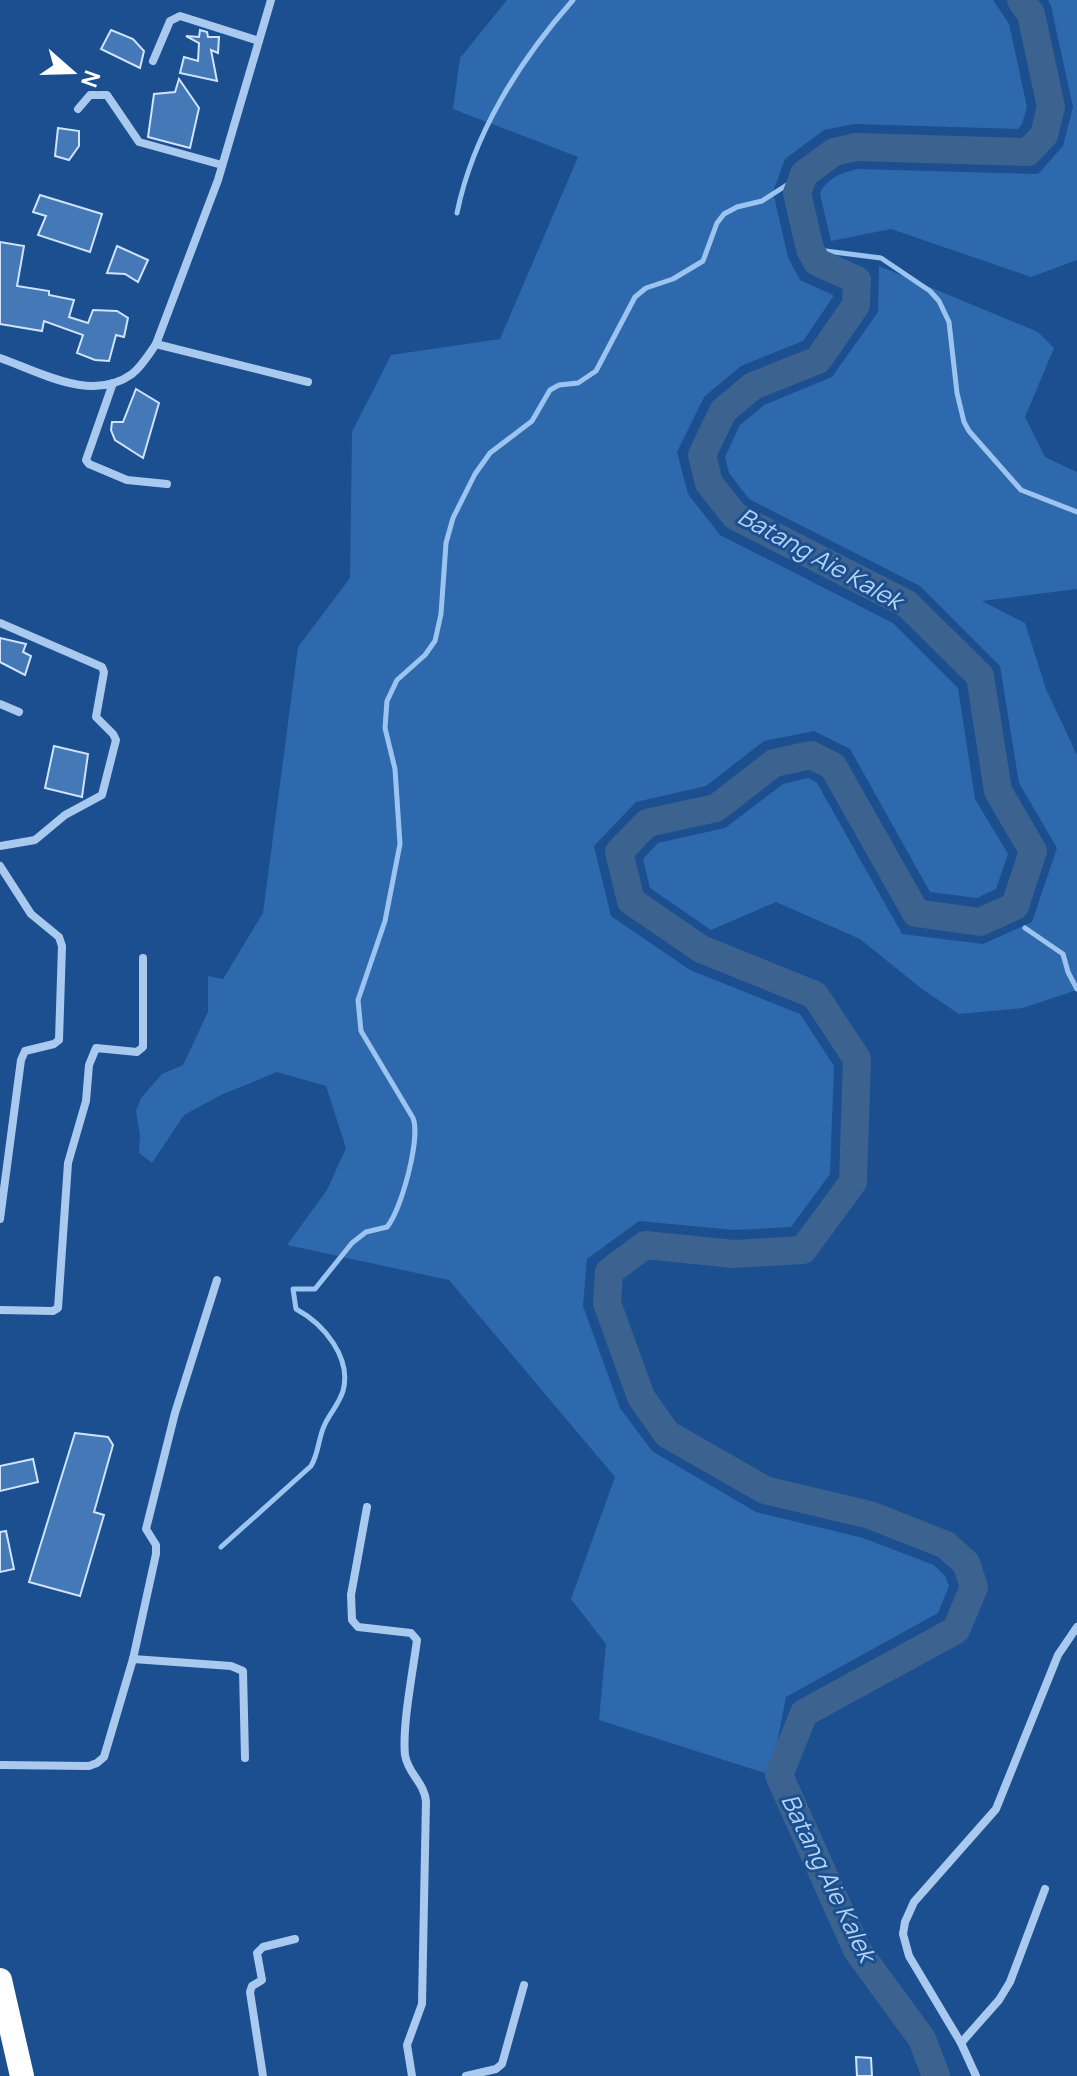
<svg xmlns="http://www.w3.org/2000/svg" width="1077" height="2076" font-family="Manrope,sans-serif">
<rect width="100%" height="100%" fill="#1b4f8f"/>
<g fill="#2e69ad">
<polygon points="507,0 993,0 1009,24 1027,107 1022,124 1018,129 854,124 824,130 785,159 773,192 788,257 800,280 833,295 833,297 803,341 741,366 704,397 677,452 688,494 720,535 893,623 958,688 975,799 1008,854 996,889 977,898 930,892 850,749 814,731 764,741 706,786 636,802 594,846 611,916 690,970 800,1014 834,1066 830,1174 791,1227 734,1230 639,1221 587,1259 583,1306 620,1408 652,1451 756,1512 863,1538 934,1565 945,1576 949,1586 938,1613 786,1697 771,1775 599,1720 606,1644 571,1599 615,1477 449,1280 287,1245 327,1190 346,1148 326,1086 277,1072 221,1095 184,1115 152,1163 139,1153 140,1135 136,1111 141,1098 162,1074 183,1065 208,1012 208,976 223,979 263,913 298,647 350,578 352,432 391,355 500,339 578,157 453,109 460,58"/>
<path d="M1048 0H1077V260L1031 277 891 229 831 241 820 194C825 179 843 172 858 169L1038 174 1063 146 1073 107 1051 6Z"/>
<polygon points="879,266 1038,332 1054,348 1025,417 1045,457 1077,472 1077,589 982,601 1025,623 1046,689 1077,755 1077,990 1023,1008 959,1014 922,989 860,939 776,902 711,930 650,888 643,859 658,843 725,828 783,784 808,778 817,783 902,934 983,944 1032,922 1057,848 1019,783 1000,666 920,586 749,499 729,473 725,457 740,425 764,405 832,377 878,312"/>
</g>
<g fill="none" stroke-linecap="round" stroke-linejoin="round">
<g stroke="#9cc4f0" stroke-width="5">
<path d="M457 213C473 134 520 60 573 0"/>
<polyline points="810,249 881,258 930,291 939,301 949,322 957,393 964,422 969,431 1021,490 1077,512"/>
<polyline points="1025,928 1063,954 1068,972 1077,989"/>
<path d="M221 1547 311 1466C319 1453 318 1438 325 1424 330 1413 339 1404 343 1391 352 1358 324 1324 296 1309L293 1289H315L352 1243 366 1232 387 1227C401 1211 421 1138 413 1118L361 1031 358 1000 385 921 400 844 395 769 385 728 387 701 397 680 425 655 435 641 441 614 446 543 453 518 475 474 490 453 532 421 550 390 559 385 578 383 596 371 635 297 646 288 673 279 703 261 717 223 724 214 737 207 762 201 804 174"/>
</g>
<polyline stroke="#3c6290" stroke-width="28" points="936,2076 922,2039 857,1950 779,1775 804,1713 956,1630 974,1587 966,1563 946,1545 870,1515 765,1490 667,1434 641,1397 607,1303 609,1272 645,1245 734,1254 803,1250 853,1182 857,1059 815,995 701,949 631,901 619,852 647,823 716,808 774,763 811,755 833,766 916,913 980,922 1015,906 1033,851 998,791 980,676 907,604 735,516 709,483 702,455 723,411 753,386 818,360 856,305 857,280 817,262 810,249 797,193 804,174 834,152 856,147 1028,152 1044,135 1051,107 1031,14 1021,0"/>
</g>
<g fill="#4478b7" stroke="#cfe3fa" stroke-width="2">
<polygon points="111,30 133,39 144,51 140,68 101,49"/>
<polygon points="200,30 207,32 208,37 219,37 218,53 211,50 217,81 180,73 184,57 198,61 199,43 186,36 199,37"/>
<polygon points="179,79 199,108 190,148 148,137 154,94 175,92"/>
<polygon points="58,128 79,131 79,146 69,160 55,156"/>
<polygon points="40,195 102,214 90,252 38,235 46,216 33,212"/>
<polygon points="0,242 24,246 17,286 49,291 49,295 74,300 69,317 88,323 93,310 117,311 128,318 124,337 116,335 109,361 95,360 77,353 83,335 44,321 42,331 0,324"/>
<polygon points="117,246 148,260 138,282 125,274 107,273"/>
<polygon points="136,389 159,403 143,458 115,440 111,430 112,422 123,422"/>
<polygon points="0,638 26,644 23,652 31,656 25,675 0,662"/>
<polygon points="54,746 88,754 82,797 45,788"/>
<polygon points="75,1433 108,1437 113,1445 94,1512 104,1515 80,1596 29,1582"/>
<polygon points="33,1459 38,1482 0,1491 0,1466"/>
<polygon points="6,1531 14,1569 0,1572 0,1532"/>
<polygon points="856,2057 871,2058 872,2076 857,2076"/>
</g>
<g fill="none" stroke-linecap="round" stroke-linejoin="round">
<g stroke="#a9c9ee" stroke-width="8">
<polyline points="153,61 170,21 180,16 259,41"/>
<polyline points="78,109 90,95 107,95 139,142 222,165"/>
<polyline points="156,344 308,382"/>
<path d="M0 358C40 372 92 403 132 374 142 366 149 354 156 344L218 180 271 0"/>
<polyline points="113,383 86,460 89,464 127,480 167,484"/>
<polyline points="0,623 102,667 104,672 96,717 113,734 116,740 102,795 65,815 35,840 0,846"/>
<polyline points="0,704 19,712"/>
<polyline points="0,866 31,914 59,937 62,946 59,1040 54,1044 25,1051 21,1060 0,1219"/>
<polyline points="0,1310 53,1311 58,1308 68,1163 86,1101 89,1065 96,1048 137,1052 143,1047 143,958"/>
<path d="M367 1507 351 1595 352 1620 358 1627 411 1633 417 1640C413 1671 402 1726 405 1755 408 1774 424 1782 426 1801L422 2004 407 2045 412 2076"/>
<polyline points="133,1659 231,1666 243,1671 245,1758"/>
<polyline points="0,1765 89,1766 97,1763 104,1757 133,1659 156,1554 156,1545 146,1529 175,1413 217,1280"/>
<polyline points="961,2043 999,2000 1010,1982 1045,1889"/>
<polyline points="263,2076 250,1992 252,1986 262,1980 257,1953 263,1947 295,1939"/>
<polyline points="466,2076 496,2069 502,2064 524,1985"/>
<polyline points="976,2076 961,2043 909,1956 903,1934 905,1922 914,1902 996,1809 1058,1655 1077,1627"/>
</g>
<polyline stroke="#fff" stroke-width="24" points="0,1980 22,2076"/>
</g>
<g text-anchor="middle" stroke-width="6" stroke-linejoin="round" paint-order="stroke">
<g font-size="24" font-style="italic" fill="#b5d3f5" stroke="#1b4f8f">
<text transform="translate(820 559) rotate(29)" y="8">Batang Aie Kalek</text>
<text transform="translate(828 1878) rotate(64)" y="8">Batang Aie Kalek</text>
</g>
</g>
<g transform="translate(72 72) rotate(110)" stroke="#1b4f8f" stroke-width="6" paint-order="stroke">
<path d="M0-6L14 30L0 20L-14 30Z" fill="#ffffff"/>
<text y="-12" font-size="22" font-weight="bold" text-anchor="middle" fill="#ffffff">N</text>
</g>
</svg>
